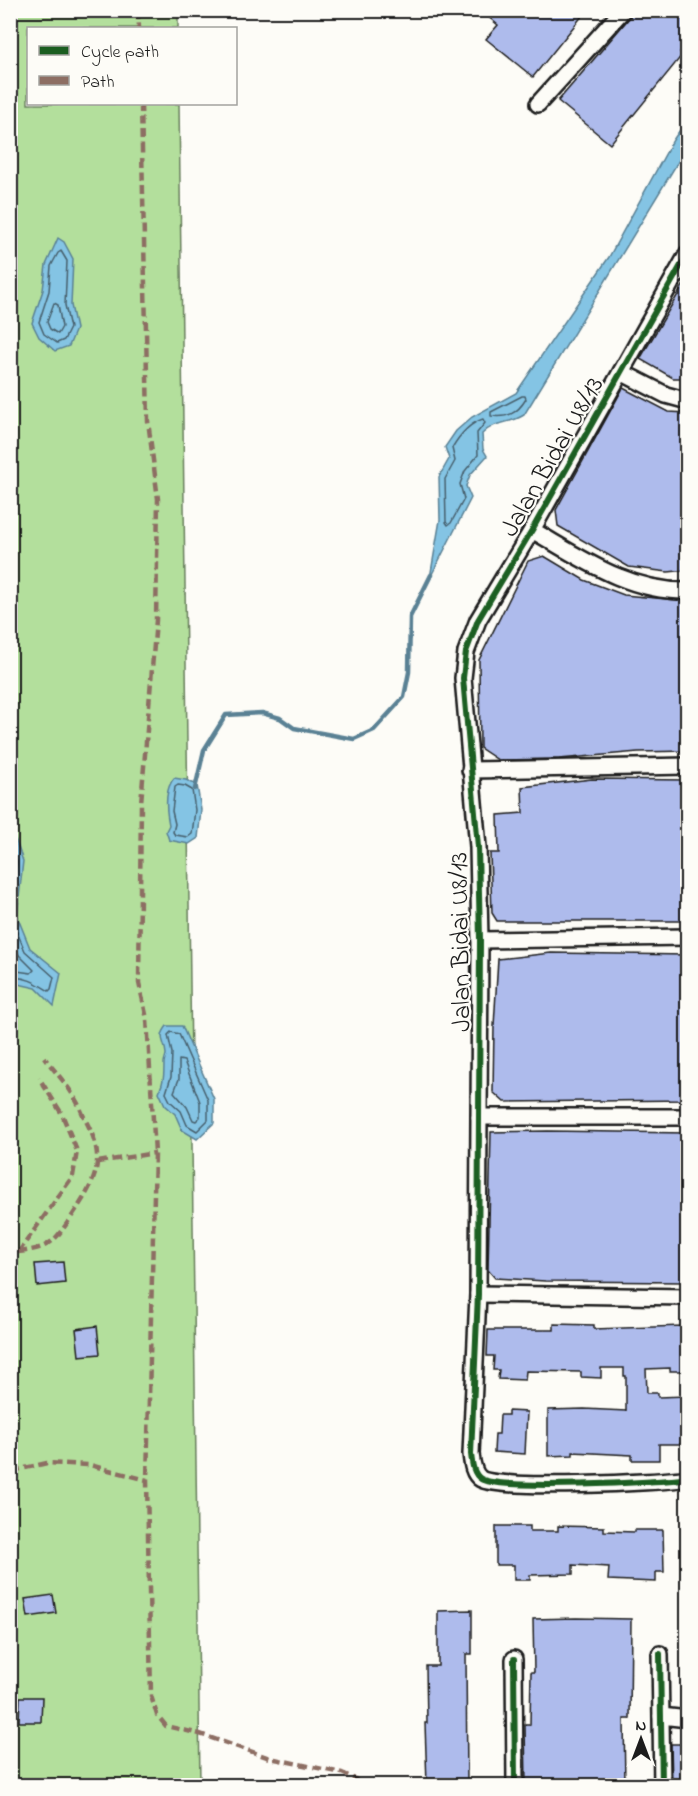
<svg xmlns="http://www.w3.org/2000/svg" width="698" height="1796" font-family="'Indie Flower',sans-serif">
<rect width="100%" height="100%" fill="#fdfcf7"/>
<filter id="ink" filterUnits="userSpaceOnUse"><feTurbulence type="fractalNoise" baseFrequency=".0167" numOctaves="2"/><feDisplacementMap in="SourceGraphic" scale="12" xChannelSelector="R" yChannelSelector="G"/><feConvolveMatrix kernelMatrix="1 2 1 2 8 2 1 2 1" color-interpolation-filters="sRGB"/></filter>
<g filter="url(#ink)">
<polygon fill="#b3df9c" stroke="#687e5c" stroke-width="1.5" points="11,11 178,11 178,28 28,28 28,104 179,104 200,1785 11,1785"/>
<g fill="#84c4e4" stroke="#5a8194" stroke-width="1.5">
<path d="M687 120V147L524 415C508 425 496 420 482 434L483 449 487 456 470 475 466 486 471 498 430 578 440 520 439 477 449 459 445 447 456 431 472 417 516 393 609 257 673 140Z"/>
<polygon points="58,238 64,242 73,259 71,305 76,329 69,346 55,351 39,337 32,323 43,290 46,265"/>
<path d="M174 778 186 780 197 785 201 810 198 838 189 844 169 840 166 831 169 825C166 810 164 790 174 778Z"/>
<polygon points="11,827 23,861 17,916 30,948 61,973 54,1006 36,988 14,983 11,985"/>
<path d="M167 1026H182L214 1099V1123L197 1139 182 1130 175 1114 165 1105 159 1092C164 1081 164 1075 164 1063 164 1060 166 1057 166 1054 165 1040 157 1039 167 1026Z"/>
</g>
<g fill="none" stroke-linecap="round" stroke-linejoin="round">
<g stroke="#465f6c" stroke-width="1.5">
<polygon points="61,251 67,261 65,305 70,328 64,340 57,343 44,334 39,322 49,291 51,266 58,253"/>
<polygon points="54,303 58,305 62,327 58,334 50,329 47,322"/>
<path d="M522 396H525L526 399C517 414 507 418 491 416V412Z"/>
<path d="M483 419 485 423 477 433 478 455 465 471 460 484 464 499 451 523 448 525 446 522 445 479 455 461 452 448C459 436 470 423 483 419Z"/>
<polygon points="178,785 185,786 192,790 195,810 192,834 188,837 175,835 173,832 175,824 172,811 175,787"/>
<path d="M10 844 17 862 11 918 25 951 54 977 51 989 49 991C38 984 25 975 10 978"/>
<polyline points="10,934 19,955 34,970 31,973 10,970"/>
<polygon points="171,1032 179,1034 208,1100 208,1120 197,1131 187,1125 181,1111 170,1101 166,1093 171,1077 172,1053 168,1035"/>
<polygon points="179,1060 184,1061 200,1102 200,1117 196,1121 193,1120 187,1107 174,1092 179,1079"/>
</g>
<polyline stroke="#5a8194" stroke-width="4.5" points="195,789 204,750 226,715 262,713 280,718 294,728 354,739 374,730 404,697 409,672 410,617 431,575"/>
</g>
<g fill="#aebbec" stroke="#1c1c1c" stroke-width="1.5">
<polygon points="480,10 587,10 533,77 486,39 498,25"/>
<polygon points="633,10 687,10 687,43 680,52 683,54 610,144 558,101 630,17"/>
<polygon points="687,279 687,378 673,378 640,359"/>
<polygon points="623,388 669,412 687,413 687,570 668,572 629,567 558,526 556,510"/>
<polygon points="544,556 584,580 624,595 687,601 687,751 638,752 559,759 498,760 480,748 479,660 528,561"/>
<polygon points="592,779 687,780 687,921 497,921 492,913 490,853 499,853 498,815 523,813 522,787"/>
<polygon points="551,953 687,955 687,1100 504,1102 493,1092 494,1026 498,959"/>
<polygon points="548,1131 687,1133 687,1282 545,1281 495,1278 488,1270 491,1132"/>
<polygon points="63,1262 65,1283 37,1286 35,1264"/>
<polygon points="554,1324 594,1325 594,1329 683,1326 683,1332 687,1332 687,1371 670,1371 670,1368 646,1369 647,1393 658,1393 658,1397 687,1396 687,1444 659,1444 659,1460 632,1460 632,1455 573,1452 573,1455 548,1456 548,1410 584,1409 626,1411 626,1376 624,1376 624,1368 601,1368 601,1378 581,1377 581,1372 526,1371 525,1380 498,1379 499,1370 493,1370 494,1356 487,1356 488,1330 554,1330"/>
<polygon points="97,1326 100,1354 79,1356 76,1329"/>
<polygon points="508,1411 527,1412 525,1454 494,1452 495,1434 499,1434 500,1415 508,1415"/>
<polygon points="496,1526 530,1526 530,1531 558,1531 558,1526 604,1527 604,1531 635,1532 635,1530 663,1530 664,1572 656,1572 656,1582 608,1580 609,1567 573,1565 573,1574 530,1575 530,1580 514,1580 514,1565 496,1565"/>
<polygon points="53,1595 56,1613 28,1617 25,1599"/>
<polygon points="472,1610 472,1654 466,1654 467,1785 427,1785 425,1723 427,1723 426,1666 438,1666 438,1611"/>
<polygon points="576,1618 631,1619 630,1719 624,1719 625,1785 526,1785 525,1725 530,1725 531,1672 534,1672 533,1619"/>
<polygon points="20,1697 42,1697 41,1722 19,1722"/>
<polygon points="671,1744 687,1744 687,1785 672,1785"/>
</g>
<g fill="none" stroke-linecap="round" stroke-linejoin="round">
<defs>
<polyline id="lane" points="10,1470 12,1471 10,1497"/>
<g id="street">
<polyline points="538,104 623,10"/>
<path d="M688 253 532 530 478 620 466 652 463 678 478 847 480 940 478 1294 471 1454C472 1463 473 1474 481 1479 501 1490 659 1483 688 1478"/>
<polyline points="621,372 666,395 688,401"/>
<path d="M532 530C581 558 628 592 688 591"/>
<polyline points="470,770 688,766"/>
<polyline points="480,940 688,937"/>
<polyline points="479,1117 688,1117"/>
<polyline points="478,1294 688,1297"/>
<polyline points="660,1654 662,1786"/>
<polyline points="514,1659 515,1786"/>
<polyline points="661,1716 688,1719"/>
</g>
</defs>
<use href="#lane" stroke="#1c1c1c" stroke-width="12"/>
<use href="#street" stroke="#1c1c1c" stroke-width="20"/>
<use href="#lane" stroke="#fdfcf7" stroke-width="8"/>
<use href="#street" stroke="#fdfcf7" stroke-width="15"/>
<g stroke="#8d6e63" stroke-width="4.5" stroke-dasharray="9 4.5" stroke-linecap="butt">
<polyline points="138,10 139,28"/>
<polyline points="141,104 148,421 158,499 156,620 141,803 139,983 147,1019 155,1153 147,1480 151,1696 157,1715 166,1726 200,1734 270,1758 342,1773 355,1779 361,1786"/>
<polyline points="98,1162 155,1153"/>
<path d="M18 1252C51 1248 54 1242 72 1216 97 1179 107 1160 85 1119 82 1113 80 1107 77 1102 69 1086 55 1072 44 1057"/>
<polyline points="10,1264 73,1176 77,1151 62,1114 39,1078"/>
<polyline points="12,1471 47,1463 90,1465 147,1480"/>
</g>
<defs>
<g id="cycleway">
<path d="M688 253 532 530 478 620 466 652 463 678 478 847 480 940 478 1294 471 1454C472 1463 473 1474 481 1479 501 1490 659 1483 688 1478"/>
<polyline points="660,1654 662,1786"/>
<polyline points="514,1659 515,1786"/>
</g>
</defs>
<use href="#cycleway" stroke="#fdfcf7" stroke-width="10"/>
<use href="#cycleway" stroke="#1b5e20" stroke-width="6"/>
</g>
</g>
<g text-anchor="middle" stroke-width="4.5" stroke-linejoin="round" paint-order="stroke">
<g font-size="26" fill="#1c1c1c" stroke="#fdfcf7">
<text transform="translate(551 456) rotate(-60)" y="9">Jalan Bidai U8/13</text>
<text transform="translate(459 942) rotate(-91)" y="9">Jalan Bidai U8/13</text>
</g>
</g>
<rect width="698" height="1796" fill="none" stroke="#fdfcf7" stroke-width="36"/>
<rect x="18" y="18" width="662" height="1760" fill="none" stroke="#1c1c1c" stroke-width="2" filter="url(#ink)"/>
<rect x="27" y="27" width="210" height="78" fill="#fdfcf7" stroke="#a3a29f" stroke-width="1.5"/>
<rect x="39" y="46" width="30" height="9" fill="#1b5e20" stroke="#a3a29f" stroke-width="1.5"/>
<text x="81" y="57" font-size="18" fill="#1c1c1c">Cycle path</text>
<rect x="39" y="76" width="30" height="9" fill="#8d6e63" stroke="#a3a29f" stroke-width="1.5"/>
<text x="81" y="87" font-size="18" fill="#1c1c1c">Path</text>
<g transform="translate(641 1739)" stroke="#fdfcf7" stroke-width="4.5" paint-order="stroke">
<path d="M0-4.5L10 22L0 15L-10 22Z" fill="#1c1c1c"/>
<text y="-9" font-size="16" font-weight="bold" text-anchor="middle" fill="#1c1c1c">N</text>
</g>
</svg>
